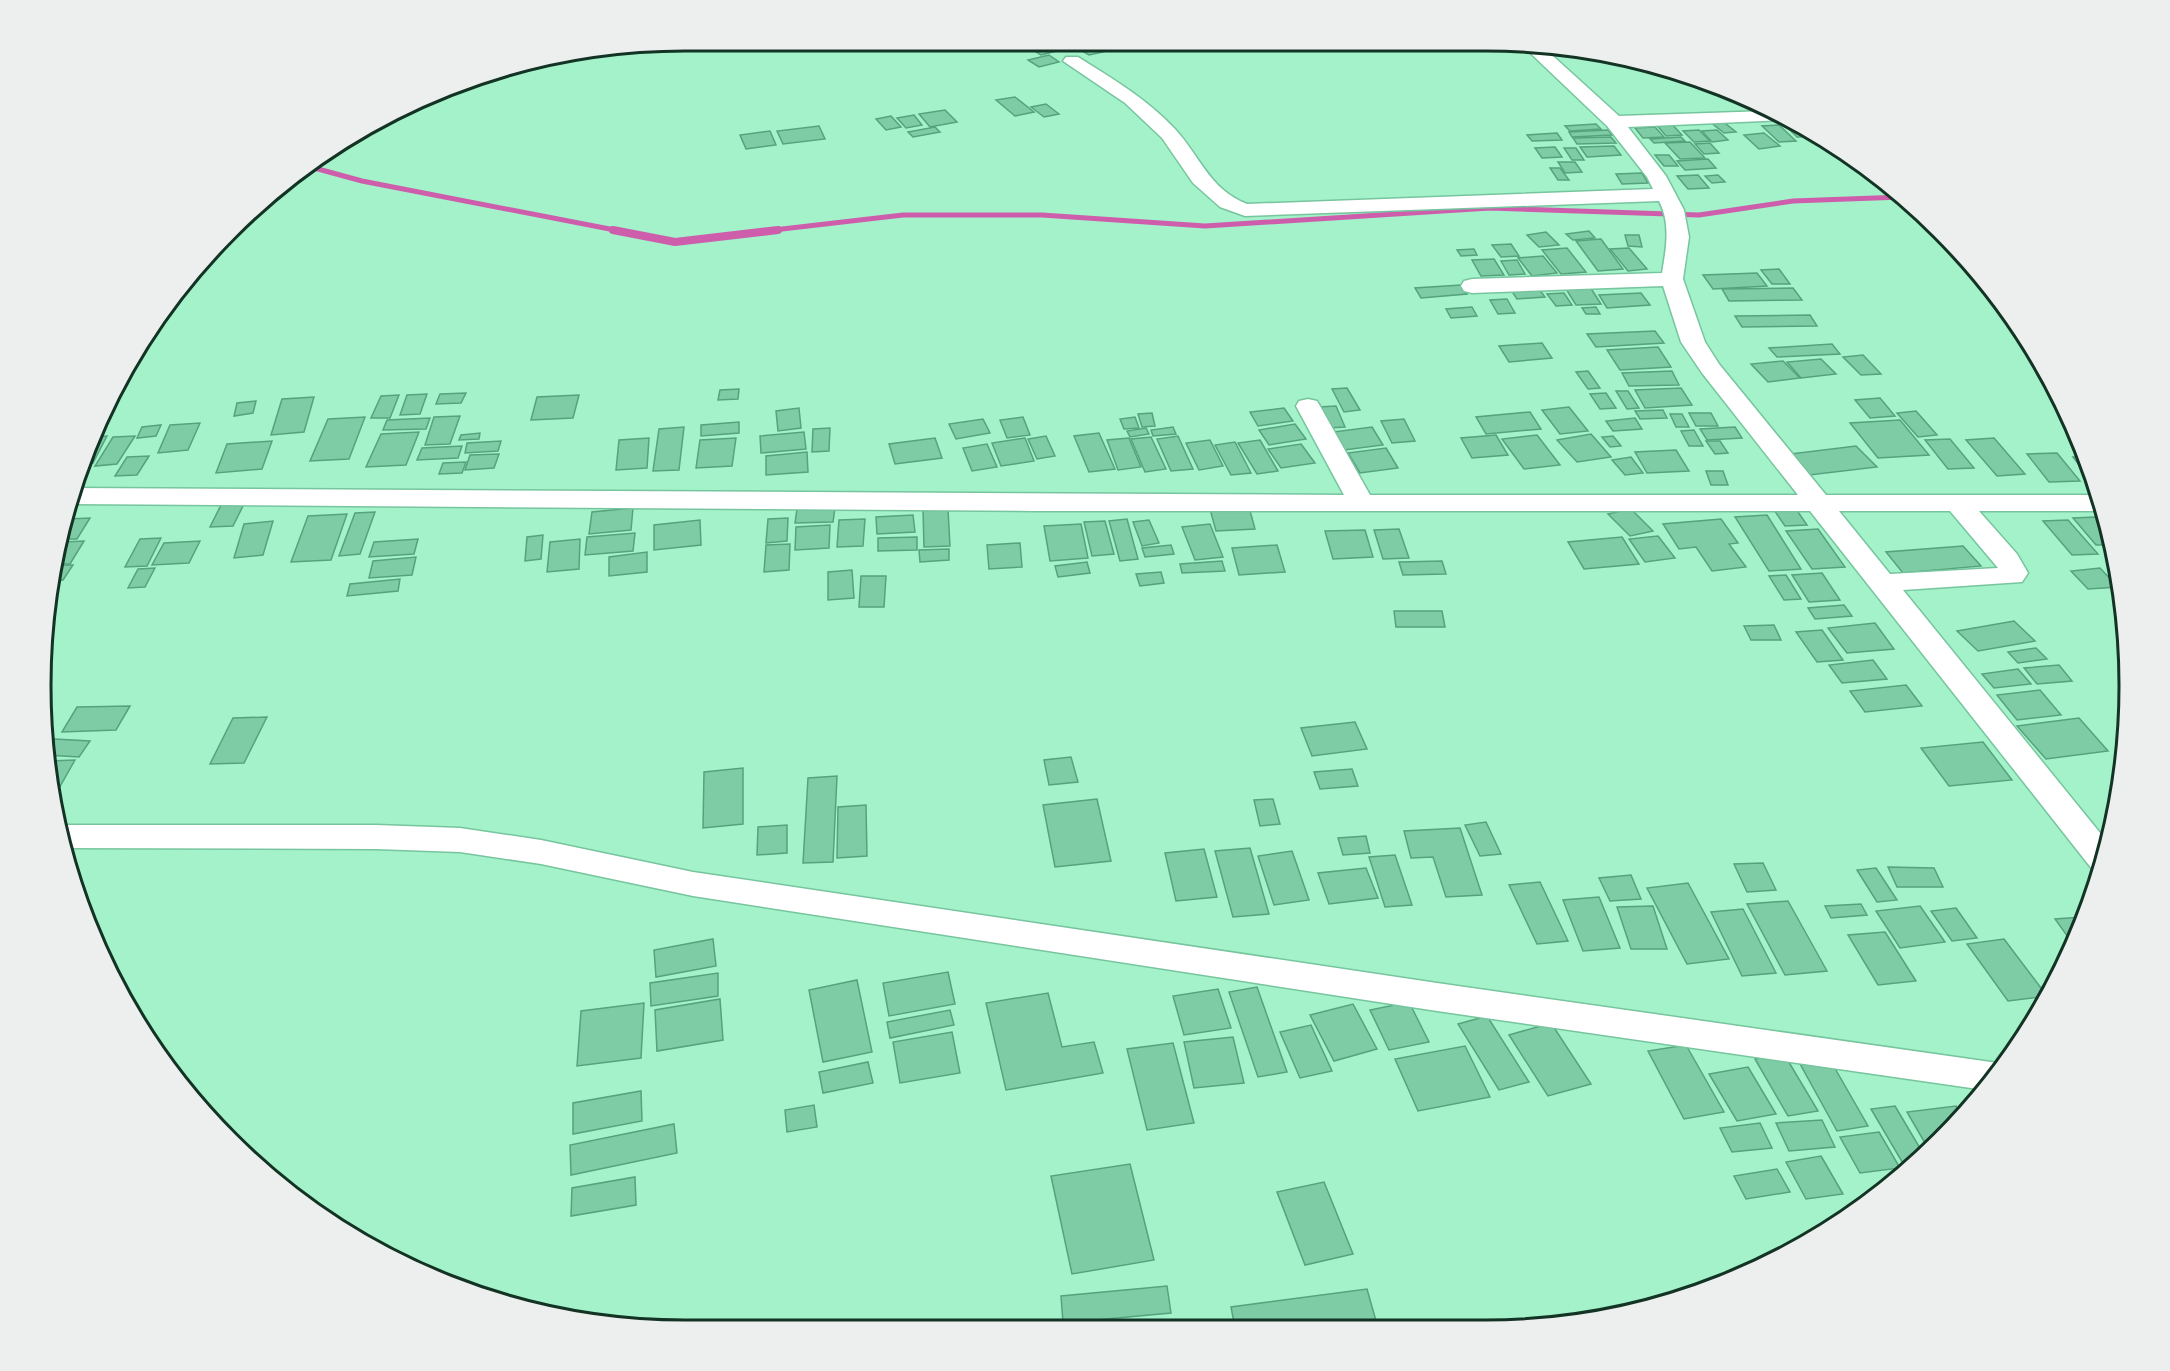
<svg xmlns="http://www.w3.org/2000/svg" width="2170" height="1371" font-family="'PT Sans Narrow',sans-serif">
<rect width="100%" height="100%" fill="#a3f2ca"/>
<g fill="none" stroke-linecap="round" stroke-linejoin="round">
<g stroke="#ce5eab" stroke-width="5">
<polyline points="307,166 362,181 620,231"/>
<polyline points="765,231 903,215 1042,215 1205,226 1490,208 1699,215 1793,201 1902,197"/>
</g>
<polyline stroke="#ce5eab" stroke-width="8" points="613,230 675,242 778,230"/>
</g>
<g fill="#7ecca5" stroke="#55a37d" stroke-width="1.5">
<polygon points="1032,46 1076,46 1041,55 1028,47"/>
<polygon points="1093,46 1103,52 1089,55 1079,49"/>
<polygon points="1049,55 1059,62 1039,67 1028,60"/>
<polygon points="1015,97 1034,112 1015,116 996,100"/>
<polygon points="1046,104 1059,114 1044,117 1031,107"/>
<polygon points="945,110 957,122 930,127 919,114"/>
<polygon points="914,115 922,125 906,128 897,118"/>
<polygon points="891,116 901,127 886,130 876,119"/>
<polygon points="1721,120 1736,132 1724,133 1709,121"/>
<polygon points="1670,122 1682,135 1666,136 1655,123"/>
<polygon points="1790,123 1811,135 1812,137 1797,137 1784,124"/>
<polygon points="1596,124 1601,129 1570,131 1565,126"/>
<polygon points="1779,125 1796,141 1779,142 1762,126"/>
<polygon points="819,126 825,139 783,144 777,131"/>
<polygon points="935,127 940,132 913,137 908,132"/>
<polygon points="1655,127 1664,137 1643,138 1635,128"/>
<polygon points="1608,130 1612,135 1572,137 1569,132"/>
<polygon points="1699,130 1710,141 1694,142 1683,131"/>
<polygon points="1717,130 1728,140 1712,142 1702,131"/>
<polygon points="770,131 776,145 746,149 740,135"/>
<polygon points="1557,133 1562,140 1532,141 1527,135"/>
<polygon points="1764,133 1780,146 1759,149 1744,135"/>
<polygon points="1611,137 1616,143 1577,144 1573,138"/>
<polygon points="1681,137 1685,141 1654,143 1650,139"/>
<polygon points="1690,142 1705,158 1680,159 1665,143"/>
<polygon points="1710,143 1719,153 1704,154 1695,144"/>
<polygon points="1614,146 1621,155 1587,157 1580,147"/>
<polygon points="1555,147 1562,157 1542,158 1535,148"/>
<polygon points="1564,148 1576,148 1584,160 1572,160"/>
<polygon points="1655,155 1669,155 1678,166 1664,166"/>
<polygon points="1708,159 1716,168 1685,170 1677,161"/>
<polygon points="1558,162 1575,162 1582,172 1565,173"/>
<polygon points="1550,168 1560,168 1569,180 1558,180"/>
<polygon points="1642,173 1648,183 1622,184 1616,174"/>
<polygon points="1698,175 1709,188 1688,189 1677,176"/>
<polygon points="1718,175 1725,182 1712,183 1705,176"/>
<polygon points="1589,231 1595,238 1573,240 1566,234"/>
<polygon points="1546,232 1559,245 1539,247 1527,235"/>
<polygon points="1625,235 1639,235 1642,247 1628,246"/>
<polygon points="1601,239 1623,269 1598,271 1576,241"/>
<polygon points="1511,244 1519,256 1501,257 1492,245"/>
<polygon points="1567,248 1586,272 1561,274 1542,250"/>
<polygon points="1629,248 1647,269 1628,271 1610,249"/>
<polygon points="1474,249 1477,255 1461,256 1457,250"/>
<polygon points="1543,256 1557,273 1532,276 1518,258"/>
<polygon points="1494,259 1504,275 1481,276 1472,260"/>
<polygon points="1517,260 1525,274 1509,275 1501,261"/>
<polygon points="1779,269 1790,284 1772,284 1761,270"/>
<polygon points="1757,273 1767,286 1713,289 1703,275"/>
<polygon points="1461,285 1467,294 1421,298 1415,288"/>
<polygon points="1536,285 1545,297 1517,299 1509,287"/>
<polygon points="1590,287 1601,304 1576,305 1566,289"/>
<polygon points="1793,288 1802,300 1729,301 1722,289"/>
<polygon points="1564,293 1572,305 1556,306 1547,294"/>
<polygon points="1641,293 1650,305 1607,308 1599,295"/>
<polygon points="1507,299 1515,313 1498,314 1490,300"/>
<polygon points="1472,307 1477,316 1451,318 1446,309"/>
<polygon points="1596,307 1600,314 1586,314 1582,308"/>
<polygon points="1810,315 1817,326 1742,327 1735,316"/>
<polygon points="1655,331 1664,343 1596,347 1587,334"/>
<polygon points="1542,343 1552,358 1509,362 1499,346"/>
<polygon points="1832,344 1840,354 1777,357 1769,348"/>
<polygon points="1658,347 1671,367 1620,370 1607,350"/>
<polygon points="1863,355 1881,374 1861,375 1843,357"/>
<polygon points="1821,359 1836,374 1801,378 1787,362"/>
<polygon points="1783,361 1800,378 1768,382 1751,364"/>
<polygon points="1588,371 1600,388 1588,389 1576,372"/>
<polygon points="1672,371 1679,385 1629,386 1622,373"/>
<polygon points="1347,388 1360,410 1344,412 1332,389"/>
<polygon points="1681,388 1692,405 1645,408 1635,390"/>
<polygon points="739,389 738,399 718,400 720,390"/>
<polygon points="1616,391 1628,391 1639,408 1627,409"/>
<polygon points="466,393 461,403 436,404 440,394"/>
<polygon points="1606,393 1616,408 1600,409 1590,394"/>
<polygon points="427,394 420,414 400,415 407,395"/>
<polygon points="399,395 390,418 371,418 381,396"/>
<polygon points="579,395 573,418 531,420 537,397"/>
<polygon points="314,397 304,432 271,435 282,399"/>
<polygon points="1880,398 1895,416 1870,418 1855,400"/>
<polygon points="256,401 253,413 234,416 237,403"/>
<polygon points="1336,406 1345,427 1327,428 1319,407"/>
<polygon points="1569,407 1588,431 1560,434 1542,410"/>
<polygon points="799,408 801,428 778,431 776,411"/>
<polygon points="1284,408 1293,421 1258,426 1250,412"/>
<polygon points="1663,410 1667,418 1640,419 1635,411"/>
<polygon points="1916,411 1937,435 1918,437 1897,413"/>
<polygon points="1530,412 1541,429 1486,434 1476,417"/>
<polygon points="1152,413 1155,426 1142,427 1138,414"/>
<polygon points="1689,413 1711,413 1718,426 1696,426"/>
<polygon points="1670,414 1682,414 1689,427 1676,427"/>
<polygon points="460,416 450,444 425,445 434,417"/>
<polygon points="365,417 349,459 310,461 328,419"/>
<polygon points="1023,417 1030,435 1007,438 1000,420"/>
<polygon points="1135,417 1139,428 1124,429 1120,419"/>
<polygon points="430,418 426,429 383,430 387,420"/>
<polygon points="1635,418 1642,429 1613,431 1606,421"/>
<polygon points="983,419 990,433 956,439 949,424"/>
<polygon points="1404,419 1415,441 1392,443 1381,421"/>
<polygon points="1900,420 1929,455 1878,458 1850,423"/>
<polygon points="739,422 739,433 701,436 701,425"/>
<polygon points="200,423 188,450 158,453 170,425"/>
<polygon points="1295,424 1306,439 1269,445 1259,430"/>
<polygon points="161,425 156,436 137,438 142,427"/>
<polygon points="684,427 679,470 653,471 659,429"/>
<polygon points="1173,427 1176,434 1153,436 1151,430"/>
<polygon points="1372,427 1383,445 1344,450 1333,432"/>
<polygon points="1735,427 1742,438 1707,440 1700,429"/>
<polygon points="830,428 829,451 812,452 813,429"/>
<polygon points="1146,428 1149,434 1130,437 1127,431"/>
<polygon points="1694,430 1703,446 1689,446 1681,431"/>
<polygon points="419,432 406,465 366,467 381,434"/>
<polygon points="804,432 806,449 761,453 760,436"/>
<polygon points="480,433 479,439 459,440 461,435"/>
<polygon points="1099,433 1115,469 1089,472 1074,436"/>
<polygon points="1591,434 1611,457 1577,462 1557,440"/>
<polygon points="1496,435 1508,455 1472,458 1461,438"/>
<polygon points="1537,435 1560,465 1524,469 1502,439"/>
<polygon points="107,436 93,463 81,464 93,437"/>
<polygon points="135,436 117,464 95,466 113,437"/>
<polygon points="1046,436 1055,456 1037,459 1028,439"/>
<polygon points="1178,436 1193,469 1171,471 1157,439"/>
<polygon points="1613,436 1621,446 1610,447 1602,437"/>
<polygon points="1151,437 1166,469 1145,472 1131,439"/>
<polygon points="649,438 647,468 616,470 619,440"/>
<polygon points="736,438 732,466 696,468 700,440"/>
<polygon points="935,438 942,458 895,464 889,444"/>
<polygon points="1025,438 1034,461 1001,466 992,443"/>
<polygon points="1129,438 1141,467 1118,470 1107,440"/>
<polygon points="1994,438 2025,474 1997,476 1966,440"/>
<polygon points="1950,439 1974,468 1948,469 1925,440"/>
<polygon points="1210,440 1223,466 1199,470 1186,443"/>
<polygon points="1260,440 1278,471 1257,474 1238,443"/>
<polygon points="272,441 262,469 216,473 227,444"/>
<polygon points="501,441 498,451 465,453 467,443"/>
<polygon points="1706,441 1720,441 1728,453 1715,454"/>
<polygon points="1235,442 1251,473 1231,475 1215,445"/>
<polygon points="987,444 997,467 972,471 963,448"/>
<polygon points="1301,444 1315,463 1281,468 1268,449"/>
<polygon points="462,446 458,458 417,460 422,448"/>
<polygon points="1856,446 1877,467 1809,475 1790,454"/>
<polygon points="1386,448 1398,468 1360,473 1348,453"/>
<polygon points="1676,450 1689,471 1647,473 1635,452"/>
<polygon points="807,452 808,472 766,475 766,456"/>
<polygon points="2057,453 2080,481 2049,482 2027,454"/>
<polygon points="499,454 494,468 465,470 470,455"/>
<polygon points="149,456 137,475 115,476 127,457"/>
<polygon points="1631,457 1643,473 1625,475 1612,460"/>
<polygon points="2073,457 2086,457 2093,473 2085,473"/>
<polygon points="466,462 462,473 439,474 443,463"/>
<polygon points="1706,471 1723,471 1728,485 1711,485"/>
<polygon points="245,502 233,526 210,527 222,503"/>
<polygon points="1249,507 1255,529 1216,531 1210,509"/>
<polygon points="633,508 631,530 589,534 592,512"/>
<polygon points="835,508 833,522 795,523 797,509"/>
<polygon points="948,509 950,546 924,547 923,510"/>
<polygon points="1631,509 1653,531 1630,536 1608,514"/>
<polygon points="1796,509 1807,525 1785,526 1774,510"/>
<polygon points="375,512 360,554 339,556 355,513"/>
<polygon points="347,514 331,560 291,562 308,516"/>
<polygon points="913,515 915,532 877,534 876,517"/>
<polygon points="1767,515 1801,569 1769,571 1735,517"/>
<polygon points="2097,517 2107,529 2111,545 2096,545 2073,518"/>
<polygon points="90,518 77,539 63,539 67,519"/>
<polygon points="788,518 787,541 766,543 768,519"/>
<polygon points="865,519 863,546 837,547 839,520"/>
<polygon points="1127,519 1138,559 1120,561 1109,521"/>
<polygon points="1721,519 1738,543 1729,544 1746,567 1712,571 1696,547 1679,549 1663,524"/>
<polygon points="700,520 701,545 654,550 654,525"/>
<polygon points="1149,520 1159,543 1142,546 1133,522"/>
<polygon points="2068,520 2098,554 2072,555 2043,521"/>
<polygon points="273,521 263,555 234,558 244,524"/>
<polygon points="1105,521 1114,554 1092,556 1084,522"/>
<polygon points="1081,524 1088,558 1050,561 1044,526"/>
<polygon points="1210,524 1223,557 1195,560 1182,527"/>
<polygon points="830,525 829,548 795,550 796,527"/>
<polygon points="1399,529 1409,558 1383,559 1374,530"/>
<polygon points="1818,529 1845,567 1812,569 1786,531"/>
<polygon points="1365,530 1373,557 1333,559 1325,531"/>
<polygon points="635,533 633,551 585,555 587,537"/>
<polygon points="543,535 541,559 525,561 527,537"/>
<polygon points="1658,536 1675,558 1645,562 1629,539"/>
<polygon points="917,537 917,550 878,551 878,538"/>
<polygon points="1622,537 1639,564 1584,569 1568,542"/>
<polygon points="161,538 147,566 125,567 140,539"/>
<polygon points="418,539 414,554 369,557 374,542"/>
<polygon points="580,539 579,569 547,572 550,542"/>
<polygon points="84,541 70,564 58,564 62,542"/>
<polygon points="200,541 189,563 152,565 164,543"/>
<polygon points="1020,543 1022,567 989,569 987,545"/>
<polygon points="790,544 789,570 764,572 766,545"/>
<polygon points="1171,545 1174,554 1145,557 1142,548"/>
<polygon points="1277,545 1285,572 1239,575 1232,548"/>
<polygon points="1963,546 1981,566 1903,573 1886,552"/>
<polygon points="949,549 949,560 920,562 919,550"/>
<polygon points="647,552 647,572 609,576 609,557"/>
<polygon points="416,557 412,575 369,578 373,561"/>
<polygon points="1222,561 1225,571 1182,573 1180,564"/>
<polygon points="1442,561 1446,574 1403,575 1399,562"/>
<polygon points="1087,562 1090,573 1058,577 1055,566"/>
<polygon points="57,565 73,565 63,580 54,581"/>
<polygon points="155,568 145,587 128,588 138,569"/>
<polygon points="2100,568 2118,587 2088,589 2071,571"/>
<polygon points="852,570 854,598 828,600 828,572"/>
<polygon points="1161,572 1164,583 1140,586 1136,574"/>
<polygon points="1822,573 1840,600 1809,602 1792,575"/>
<polygon points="1786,575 1801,599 1784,600 1769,576"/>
<polygon points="861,576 886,576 884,607 859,607"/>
<polygon points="400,579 398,591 347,596 350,584"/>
<polygon points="1844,605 1852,616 1815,619 1808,608"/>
<polygon points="1394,611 1442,611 1445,627 1396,627"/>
<polygon points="2014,621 2035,641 1978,651 1957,631"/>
<polygon points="1875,623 1894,649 1847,653 1828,628"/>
<polygon points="1774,625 1781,640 1751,640 1744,626"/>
<polygon points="1822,630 1843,660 1817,662 1796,632"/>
<polygon points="2036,648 2047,659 2018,663 2008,652"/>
<polygon points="1873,660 1887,679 1842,683 1829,665"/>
<polygon points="2059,665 2072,681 2037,684 2024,668"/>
<polygon points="2018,669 2031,684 1994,688 1982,674"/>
<polygon points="1906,685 1922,706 1865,712 1850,691"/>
<polygon points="2040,690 2061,715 2017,720 1997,695"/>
<polygon points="130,706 116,730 62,732 77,707"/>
<polygon points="267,717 244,763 210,764 233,718"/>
<polygon points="2079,718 2108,751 2046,759 2017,726"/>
<polygon points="1355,722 1367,749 1312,756 1301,728"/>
<polygon points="54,739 90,741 79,757 46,755 45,750"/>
<polygon points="1983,742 2012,780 1949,786 1921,748"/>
<polygon points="1071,757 1078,782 1049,785 1044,760"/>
<polygon points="75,760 54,797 52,797 46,769 47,761"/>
<polygon points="743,768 743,824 703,828 704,772"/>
<polygon points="1352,769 1358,786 1320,789 1314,772"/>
<polygon points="837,776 833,862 803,863 808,778"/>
<polygon points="1097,799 1111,861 1055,867 1043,805"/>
<polygon points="1273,799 1280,824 1260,826 1254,800"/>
<polygon points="866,805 867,856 837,858 838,807"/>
<polygon points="1486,822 1501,854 1480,856 1465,825"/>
<polygon points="787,825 787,853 757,855 758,827"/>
<polygon points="1460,828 1482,895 1446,897 1433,857 1411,858 1404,831"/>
<polygon points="1366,836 1370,853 1343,855 1338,838"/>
<polygon points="1250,848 1269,914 1233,917 1215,851"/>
<polygon points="1204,849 1217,897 1176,901 1165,853"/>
<polygon points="1292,851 1309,900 1274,905 1258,856"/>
<polygon points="1395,855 1412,905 1385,907 1369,857"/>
<polygon points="1763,863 1776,890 1747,892 1734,864"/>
<polygon points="1888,867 1934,868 1943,887 1897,887"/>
<polygon points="1366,868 1378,898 1329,904 1318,873"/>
<polygon points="1876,868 1897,900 1877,902 1857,870"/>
<polygon points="1631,875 1641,899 1610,901 1599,878"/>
<polygon points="1540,882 1568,941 1537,944 1509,885"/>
<polygon points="1688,883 1729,959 1687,964 1647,888"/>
<polygon points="1599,897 1620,948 1583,951 1563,900"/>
<polygon points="1788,901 1827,971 1785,975 1747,904"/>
<polygon points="1861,904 1867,915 1831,918 1825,906"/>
<polygon points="1653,906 1667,949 1631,949 1617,907"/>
<polygon points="1920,906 1945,942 1900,948 1876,911"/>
<polygon points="1956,908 1977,938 1952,941 1931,911"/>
<polygon points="1743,909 1776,973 1742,976 1711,912"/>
<polygon points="2083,917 2073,944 2055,919"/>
<polygon points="1885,932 1916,981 1878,985 1848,935"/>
<polygon points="713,939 716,966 656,977 654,950"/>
<polygon points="2004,939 2047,996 2008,1001 1967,944"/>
<polygon points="948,972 955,1004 889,1016 883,983"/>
<polygon points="718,973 718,996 651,1006 650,983"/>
<polygon points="857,980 872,1052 823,1062 809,990"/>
<polygon points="1257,987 1287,1072 1258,1077 1229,992"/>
<polygon points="1218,989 1231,1028 1184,1035 1173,996"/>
<polygon points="1048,993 1062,1047 1094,1042 1103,1073 1006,1090 986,1003"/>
<polygon points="720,999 723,1040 657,1051 655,1010"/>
<polygon points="1409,1002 1429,1042 1389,1050 1370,1010"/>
<polygon points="644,1003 641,1058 577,1066 581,1011"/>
<polygon points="1353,1004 1377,1049 1334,1061 1310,1015"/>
<polygon points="950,1010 954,1025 890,1038 887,1022"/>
<polygon points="1487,1016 1529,1082 1499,1090 1458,1024"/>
<polygon points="1551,1023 1591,1084 1548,1096 1509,1035"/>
<polygon points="1311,1025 1332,1071 1300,1078 1280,1032"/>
<polygon points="952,1032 960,1073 900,1083 893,1042"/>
<polygon points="1233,1037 1244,1083 1194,1088 1184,1042"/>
<polygon points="1173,1043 1194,1123 1147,1130 1127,1049"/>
<polygon points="1686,1045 1724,1112 1684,1119 1648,1051"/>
<polygon points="1465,1046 1490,1097 1418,1111 1395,1059"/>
<polygon points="1784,1054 1818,1111 1788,1116 1755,1059"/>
<polygon points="1829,1058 1868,1126 1837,1131 1799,1062"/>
<polygon points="868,1062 873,1083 823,1093 819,1072"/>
<polygon points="1748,1067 1776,1114 1737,1121 1709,1074"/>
<polygon points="641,1091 642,1121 573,1134 573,1103"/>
<polygon points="814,1105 817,1127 787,1132 785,1110"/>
<polygon points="1895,1106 1924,1155 1908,1172 1871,1109"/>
<polygon points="1956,1106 1962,1115 1929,1150 1907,1112"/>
<polygon points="1822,1120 1835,1147 1789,1151 1776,1123"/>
<polygon points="1760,1123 1772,1148 1732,1152 1720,1128"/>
<polygon points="674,1124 677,1153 571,1175 570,1145"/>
<polygon points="1879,1132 1900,1168 1860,1173 1840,1137"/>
<polygon points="1821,1156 1843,1194 1806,1199 1786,1162"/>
<polygon points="1130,1164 1154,1260 1072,1274 1051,1176"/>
<polygon points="1777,1169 1790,1192 1746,1199 1734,1176"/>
<polygon points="635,1177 636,1205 571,1216 572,1188"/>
<polygon points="1324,1182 1353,1254 1305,1265 1277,1192"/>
<polygon points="1167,1286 1171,1313 1063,1323 1061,1296"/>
<polygon points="1367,1289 1378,1328 1235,1328 1231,1307"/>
</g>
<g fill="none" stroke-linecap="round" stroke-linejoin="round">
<defs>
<g id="street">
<path d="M1523 46H1542L1619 116 1768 111 1784 120 1628 127 1666 176 1684 210 1689 237 1683 279 1705 342 1719 364 1826 495H2099L2103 510 2101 511H1979L2017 554 2028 573 2022 582 1903 590 2109 844 2100 872 2092 869 1810 511H1036L70 504 73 488 1344 495 1296 406 1299 401 1308 399 1317 401 1320 406 1370 495H1798L1702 373 1681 342 1663 286 1472 293 1464 291 1461 286 1464 281 1472 279 1662 273C1666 249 1671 224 1659 201L1245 216 1220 207 1193 183 1162 138 1125 103 1063 61 1066 57H1078C1113 79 1147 99 1175 129 1200 156 1209 189 1247 204L1653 189 1647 177 1607 126ZM1839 511H1950L1998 568 1890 574Z"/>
<polygon points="57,825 376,825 460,828 541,840 693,872 1437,983 2005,1064 1985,1090 1437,1011 693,896 541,864 460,852 376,849 62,848"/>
</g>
</defs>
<use href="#street" stroke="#77c59e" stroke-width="3"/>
<use href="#street" fill="#fff" fill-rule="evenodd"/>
</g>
<path d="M0 0H2170V1371H0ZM685 51H1485A634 634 0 0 1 2119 685V686A634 634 0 0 1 1485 1320H685A634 634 0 0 1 51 686V685A634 634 0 0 1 685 51Z" fill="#ecefed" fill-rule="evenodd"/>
<path fill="none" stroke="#133324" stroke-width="3" d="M685 51H1485A634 634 0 0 1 2119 685V686A634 634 0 0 1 1485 1320H685A634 634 0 0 1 51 686V685A634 634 0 0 1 685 51Z"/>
</svg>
